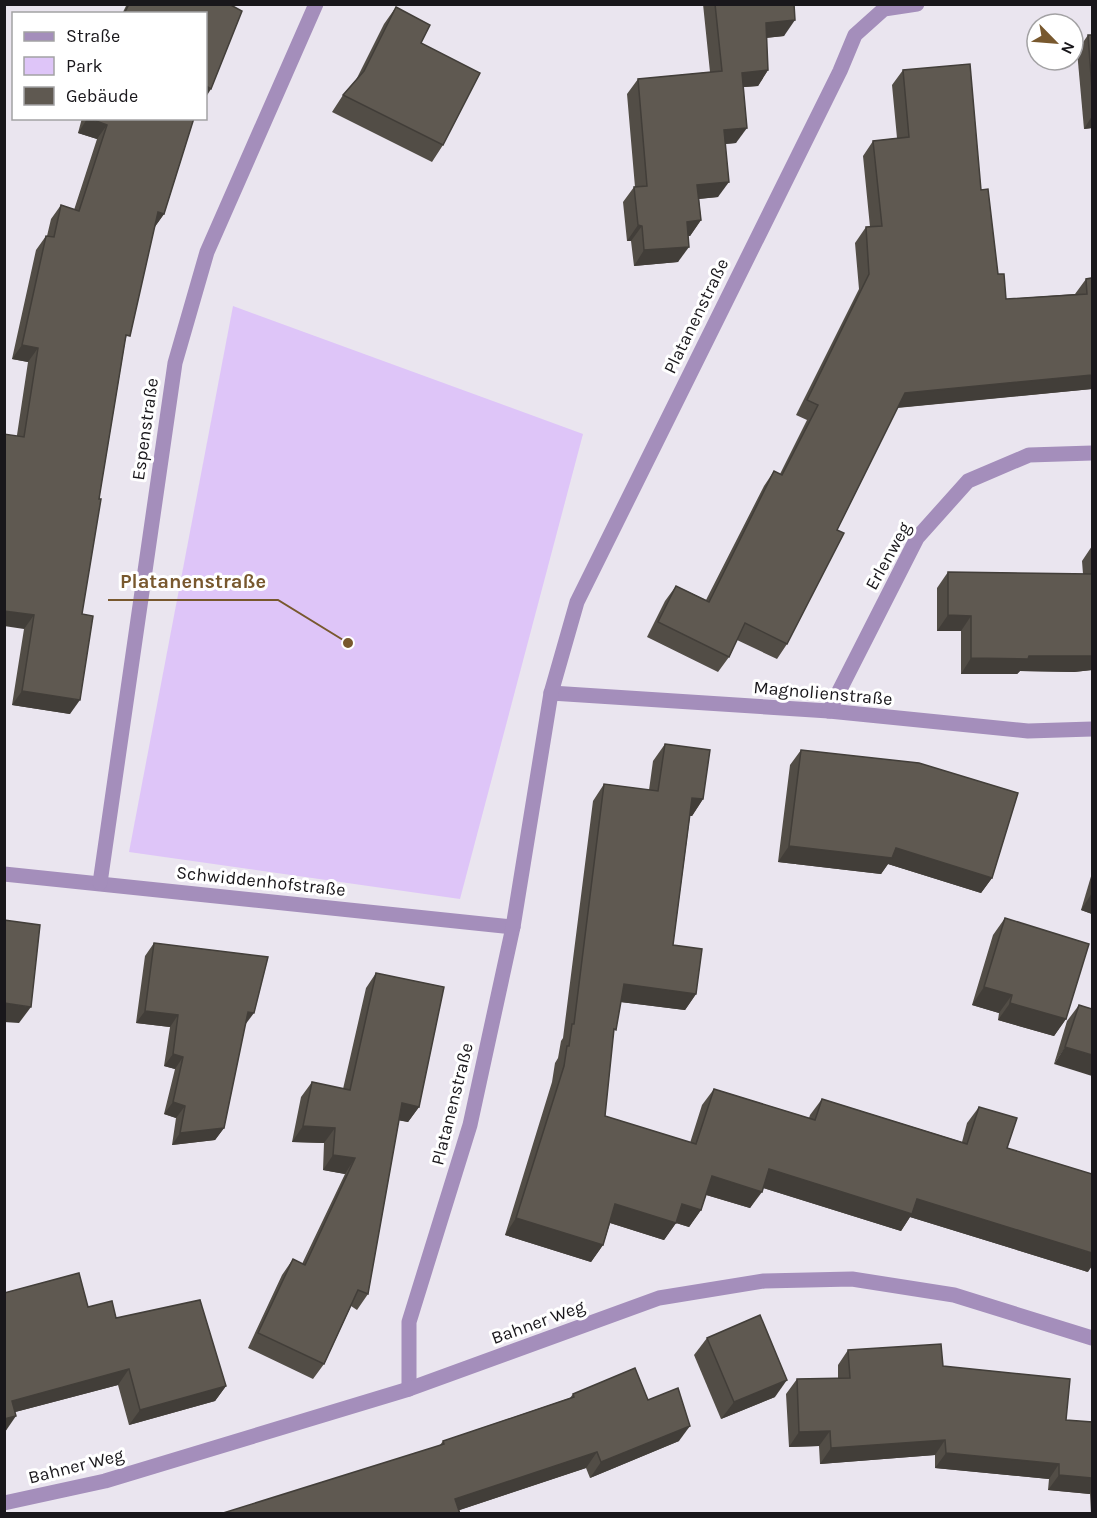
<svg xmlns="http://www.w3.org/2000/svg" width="1097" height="1518" font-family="Karla,sans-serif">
<rect width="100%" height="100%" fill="#eae5ef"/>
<polygon fill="#dec5f8" points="233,306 583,434 460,899 129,852"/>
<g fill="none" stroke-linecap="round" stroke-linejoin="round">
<g stroke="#a48ebb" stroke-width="15">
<polyline points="551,693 829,711 1028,731 1092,729"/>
<polyline points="829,711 917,538 968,481 1029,455 1092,453"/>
<polyline points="4,874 513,927"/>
<polyline points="100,883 175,363 207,252 316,4"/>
<polyline points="409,1389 409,1322 470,1125 513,927 551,693 577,602 840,71 855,35 884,9 917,4"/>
<polyline points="4,1503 105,1481 409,1389 659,1298 764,1281 852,1279 954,1295 1092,1338"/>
</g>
</g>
<g fill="#524d46">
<polygon points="127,4 229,4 206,14 122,14"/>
<polygon points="703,4 794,4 784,36 766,38 768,70 758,86 743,87 736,143 725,144 718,197 699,199 701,220 690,236 688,236 678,262 634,266 631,241 627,241 623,202 634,187 635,187 627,94 638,79 710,72"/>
<polygon points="396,7 421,43 443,145 432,162 332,112 343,95 356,80 384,24"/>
<polygon points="1088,35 1092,35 1092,128 1084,129 1077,51"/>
<polygon points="903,70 981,190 998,274 1006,299 1075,294 1086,279 1092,278 1092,389 897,408 837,530 787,644 777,659 737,640 729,657 718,672 647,637 665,601 676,586 706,600 764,486 774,471 780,474 807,420 796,415 859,289 855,243 866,227 870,227 863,156 873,141 897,138 892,85"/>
<polygon points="82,118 194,118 164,214 154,228 125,342 99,499 82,614 70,714 12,705 24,629 17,435 28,362 12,359 36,250 46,236 47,236 51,219 61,205 74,210 97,139 78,133"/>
<polygon points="1092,546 1092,670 1074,672 1020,671 1017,674 961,674 961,631 937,631 937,588 948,572 1083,574 1082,561"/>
<polygon points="665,744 703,799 692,816 690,816 673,945 696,994 685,1010 621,1002 613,1034 605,1116 690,1143 702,1105 714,1089 809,1118 810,1115 822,1099 962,1142 967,1123 979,1107 1088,1272 910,1217 901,1231 763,1188 750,1208 706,1195 701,1210 689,1227 676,1223 664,1240 610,1223 603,1245 591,1262 505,1235 552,1082 555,1063 558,1058 561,1041 563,1038 593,801 604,784 649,790 653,761"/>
<polygon points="801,750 992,878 981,893 888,864 881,874 778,862 790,765"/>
<polygon points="1092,873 1092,914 1081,910"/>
<polygon points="1005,918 1066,1019 1054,1036 998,1020 999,1013 972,1005 993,935"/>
<polygon points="154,943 245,1025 224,1128 215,1140 172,1145 176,1118 164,1114 175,1069 164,1066 170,1027 136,1023 145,956"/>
<polygon points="376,973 419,1107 408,1122 399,1120 368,1294 357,1310 351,1306 324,1364 313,1379 248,1348 282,1275 293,1259 302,1264 345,1174 323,1170 324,1143 292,1142 301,1097 312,1082 343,1089 366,988"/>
<polygon points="1079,1005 1092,1009 1054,1064 1067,1021"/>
<polygon points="4,1293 88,1307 116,1318 226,1386 215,1401 129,1425 118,1385 15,1412 5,1432"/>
<polygon points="707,1338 775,1397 721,1419 694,1355"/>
<polygon points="848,1350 943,1366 1066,1420 1092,1422 1092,1514 1091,1514 1090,1494 1048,1490 1049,1479 935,1468 935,1455 820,1464 819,1446 789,1447 786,1394 797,1379 838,1378 838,1365"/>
<polygon points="573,1394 648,1400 679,1441 590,1478 586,1468 459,1510 440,1445 443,1441 570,1398"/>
</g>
<g fill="#423e39">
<polygon points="795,20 784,36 755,39 766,23"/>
<polygon points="768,70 758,86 731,88 742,73"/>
<polygon points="206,86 211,89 206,97"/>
<polygon points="1092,116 1092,128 1084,129"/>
<polygon points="87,119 107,125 97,139 78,133"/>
<polygon points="747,128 736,143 713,145 724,130"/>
<polygon points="729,182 718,197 687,200 697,185"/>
<polygon points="158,212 164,214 154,228"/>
<polygon points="701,220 690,236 676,237 687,222"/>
<polygon points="638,225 642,226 631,241 627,241"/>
<polygon points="689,247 678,262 634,266 644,250"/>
<polygon points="22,345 38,348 28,362 12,359"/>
<polygon points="1092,375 1092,389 894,408 905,393"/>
<polygon points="4,611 34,615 24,629 4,626"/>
<polygon points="948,615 971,616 961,631 937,631"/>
<polygon points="1029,656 1092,656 1092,670 1074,672 1020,671 1017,674 961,674 971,658"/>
<polygon points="22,691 80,700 70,714 12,705"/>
<polygon points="692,798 703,799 692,816 681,815"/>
<polygon points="789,846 896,848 992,878 981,893 888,864 881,874 778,862"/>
<polygon points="1092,893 1092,914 1081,910"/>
<polygon points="624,984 696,994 685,1010 612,1001"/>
<polygon points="984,987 1012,995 999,1013 972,1005"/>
<polygon points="4,1003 31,1007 19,1023 4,1022"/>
<polygon points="1010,1003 1066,1019 1054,1036 998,1020"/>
<polygon points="145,1011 178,1015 170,1027 136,1023"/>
<polygon points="248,1012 254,1013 245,1025"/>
<polygon points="1065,1047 1092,1055 1092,1076 1054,1064"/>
<polygon points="173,1054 183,1057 175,1069 164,1066"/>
<polygon points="173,1102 185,1106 176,1118 164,1114"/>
<polygon points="402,1103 419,1107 408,1122 391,1119"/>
<polygon points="303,1126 335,1128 324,1143 292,1142"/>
<polygon points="224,1128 215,1140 172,1145 180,1133"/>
<polygon points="333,1155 355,1158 345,1174 323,1170"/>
<polygon points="769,1169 917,1199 1092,1253 1092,1266 1088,1272 910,1217 901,1231 757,1186"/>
<polygon points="712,1176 762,1192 750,1208 700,1193"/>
<polygon points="615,1204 676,1223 664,1240 604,1221"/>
<polygon points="682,1204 701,1210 689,1227 670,1221"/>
<polygon points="516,1218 603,1245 591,1262 505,1235"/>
<polygon points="129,1369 118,1385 4,1415 12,1401"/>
<polygon points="787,1380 775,1397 721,1419 734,1402"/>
<polygon points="226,1386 215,1401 129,1425 140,1410"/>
<polygon points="16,1416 5,1432 4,1432 4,1419"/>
<polygon points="690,1426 679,1441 590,1478 601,1462"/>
<polygon points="830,1431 819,1446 789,1447 799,1432"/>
<polygon points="945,1440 935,1455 820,1464 831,1448"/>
<polygon points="597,1452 586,1468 448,1514 455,1499"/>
<polygon points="946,1453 1059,1464 1049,1479 935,1468"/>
<polygon points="1059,1475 1092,1478 1092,1490 1090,1494 1048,1490"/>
</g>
<g fill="#5f5951" stroke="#423e39" stroke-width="1.5">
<polygon points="129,4 229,4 242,11 211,89 206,86 206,14 124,14"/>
<polygon points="715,4 794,4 795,20 766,23 768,70 742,73 747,128 724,130 729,182 697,185 701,220 687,222 689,247 644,250 642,226 638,225 634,187 647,186 638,79 722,71"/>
<polygon points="396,7 430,25 421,43 480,73 443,145 343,95 364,71"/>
<polygon points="1088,35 1092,35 1092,89"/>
<polygon points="970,64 981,190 988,189 998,274 1004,274 1006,299 1087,294 1086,279 1092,278 1092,375 905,393 837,530 844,533 787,644 745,623 729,657 658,622 676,586 709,602 774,471 782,475 818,405 807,400 869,274 866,227 882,226 873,141 909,137 903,70"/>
<polygon points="88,118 194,118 164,214 158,212 130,336 126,335 99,499 101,499 82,614 93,616 80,700 22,691 34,615 4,611 4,434 24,437 38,348 22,345 46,236 54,237 61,205 79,211 107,125"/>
<polygon points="948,572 1092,574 1092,656 1029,656 1028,659 971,658 971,616 948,615"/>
<polygon points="665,744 710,750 703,799 692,798 673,945 702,949 696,994 624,984 616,1030 614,1029 605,1116 696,1144 714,1089 815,1120 822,1099 967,1144 979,1107 1017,1118 1007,1148 1092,1174 1092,1253 917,1199 912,1214 769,1169 762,1192 712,1176 701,1210 682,1204 676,1223 615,1204 603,1245 516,1218 564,1066 567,1046 569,1046 572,1024 574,1024 604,784 658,791"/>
<polygon points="801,750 919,763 1018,793 992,878 896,848 892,858 789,846"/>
<polygon points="1005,918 1089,944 1066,1019 1010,1003 1012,995 984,987"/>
<polygon points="4,920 40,925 31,1007 4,1003"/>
<polygon points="154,943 268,957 254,1013 248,1012 224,1128 180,1133 185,1106 173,1102 183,1057 173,1054 178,1015 145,1011"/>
<polygon points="376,973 444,987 419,1107 402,1103 368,1294 358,1290 324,1364 258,1333 293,1259 305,1265 355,1158 333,1155 335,1128 303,1126 312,1082 350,1090"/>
<polygon points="1079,1005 1092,1009 1092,1055 1065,1047"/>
<polygon points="79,1273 88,1307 112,1301 116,1318 200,1300 226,1386 140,1410 129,1369 12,1401 16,1416 4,1419 4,1293"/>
<polygon points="760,1315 787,1380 734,1402 707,1338"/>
<polygon points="941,1344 943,1366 1070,1379 1066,1420 1092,1422 1092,1478 1059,1475 1059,1464 946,1453 945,1440 831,1448 830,1431 799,1432 797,1379 850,1378 848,1350"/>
<polygon points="635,1368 648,1400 678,1388 690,1426 601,1462 597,1452 455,1499 460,1514 220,1514 444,1444 443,1441 574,1397 573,1394"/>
</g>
<g text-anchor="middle" stroke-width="6" stroke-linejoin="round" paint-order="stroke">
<g font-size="18" fill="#19171b" stroke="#fff">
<text transform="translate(696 316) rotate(-64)" y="6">Platanenstraße</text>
<text transform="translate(145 429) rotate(-82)" y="6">Espenstraße</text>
<text transform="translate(888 556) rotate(-61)" y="6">Erlenweg</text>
<text transform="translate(823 693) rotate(5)" y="6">Magnolienstraße</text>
<text transform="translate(261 881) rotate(6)" y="6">Schwiddenhofstraße</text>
<text transform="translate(452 1104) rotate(-76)" y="6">Platanenstraße</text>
<text transform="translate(538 1322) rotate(-20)" y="6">Bahner Weg</text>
<text transform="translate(76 1466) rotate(-14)" y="6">Bahner Weg</text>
</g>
</g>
<path fill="none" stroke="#78582e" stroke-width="2" d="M348 643L278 600H108"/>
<circle fill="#78582e" stroke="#fff" stroke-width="2" cx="348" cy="643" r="6"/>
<g font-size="20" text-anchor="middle" font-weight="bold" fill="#78582e" stroke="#fff" stroke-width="6" stroke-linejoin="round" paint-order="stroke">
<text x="193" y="588">Platanenstraße</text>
</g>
<rect width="1097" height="1518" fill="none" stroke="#19171b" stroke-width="12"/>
<rect x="12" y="12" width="195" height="108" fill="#ffffff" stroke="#a3a2a4" stroke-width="1.5"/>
<rect x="24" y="32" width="30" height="9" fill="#a48ebb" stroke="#a3a2a4" stroke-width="1.5"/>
<text x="66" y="42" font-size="18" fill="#19171b">Straße</text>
<rect x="24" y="57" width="30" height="18" fill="#dec5f8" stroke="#a3a2a4" stroke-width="1.5"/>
<text x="66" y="72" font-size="18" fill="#19171b">Park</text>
<rect x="24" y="87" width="30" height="18" fill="#5f5951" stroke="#a3a2a4" stroke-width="1.5"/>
<text x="66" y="102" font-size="18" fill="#19171b">Gebäude</text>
<g transform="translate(1055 42) rotate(115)"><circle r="28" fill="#ffffff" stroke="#a3a2a4" stroke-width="1.5"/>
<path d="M0-4.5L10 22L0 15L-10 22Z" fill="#78582e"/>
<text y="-9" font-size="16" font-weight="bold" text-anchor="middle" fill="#19171b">N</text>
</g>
</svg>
